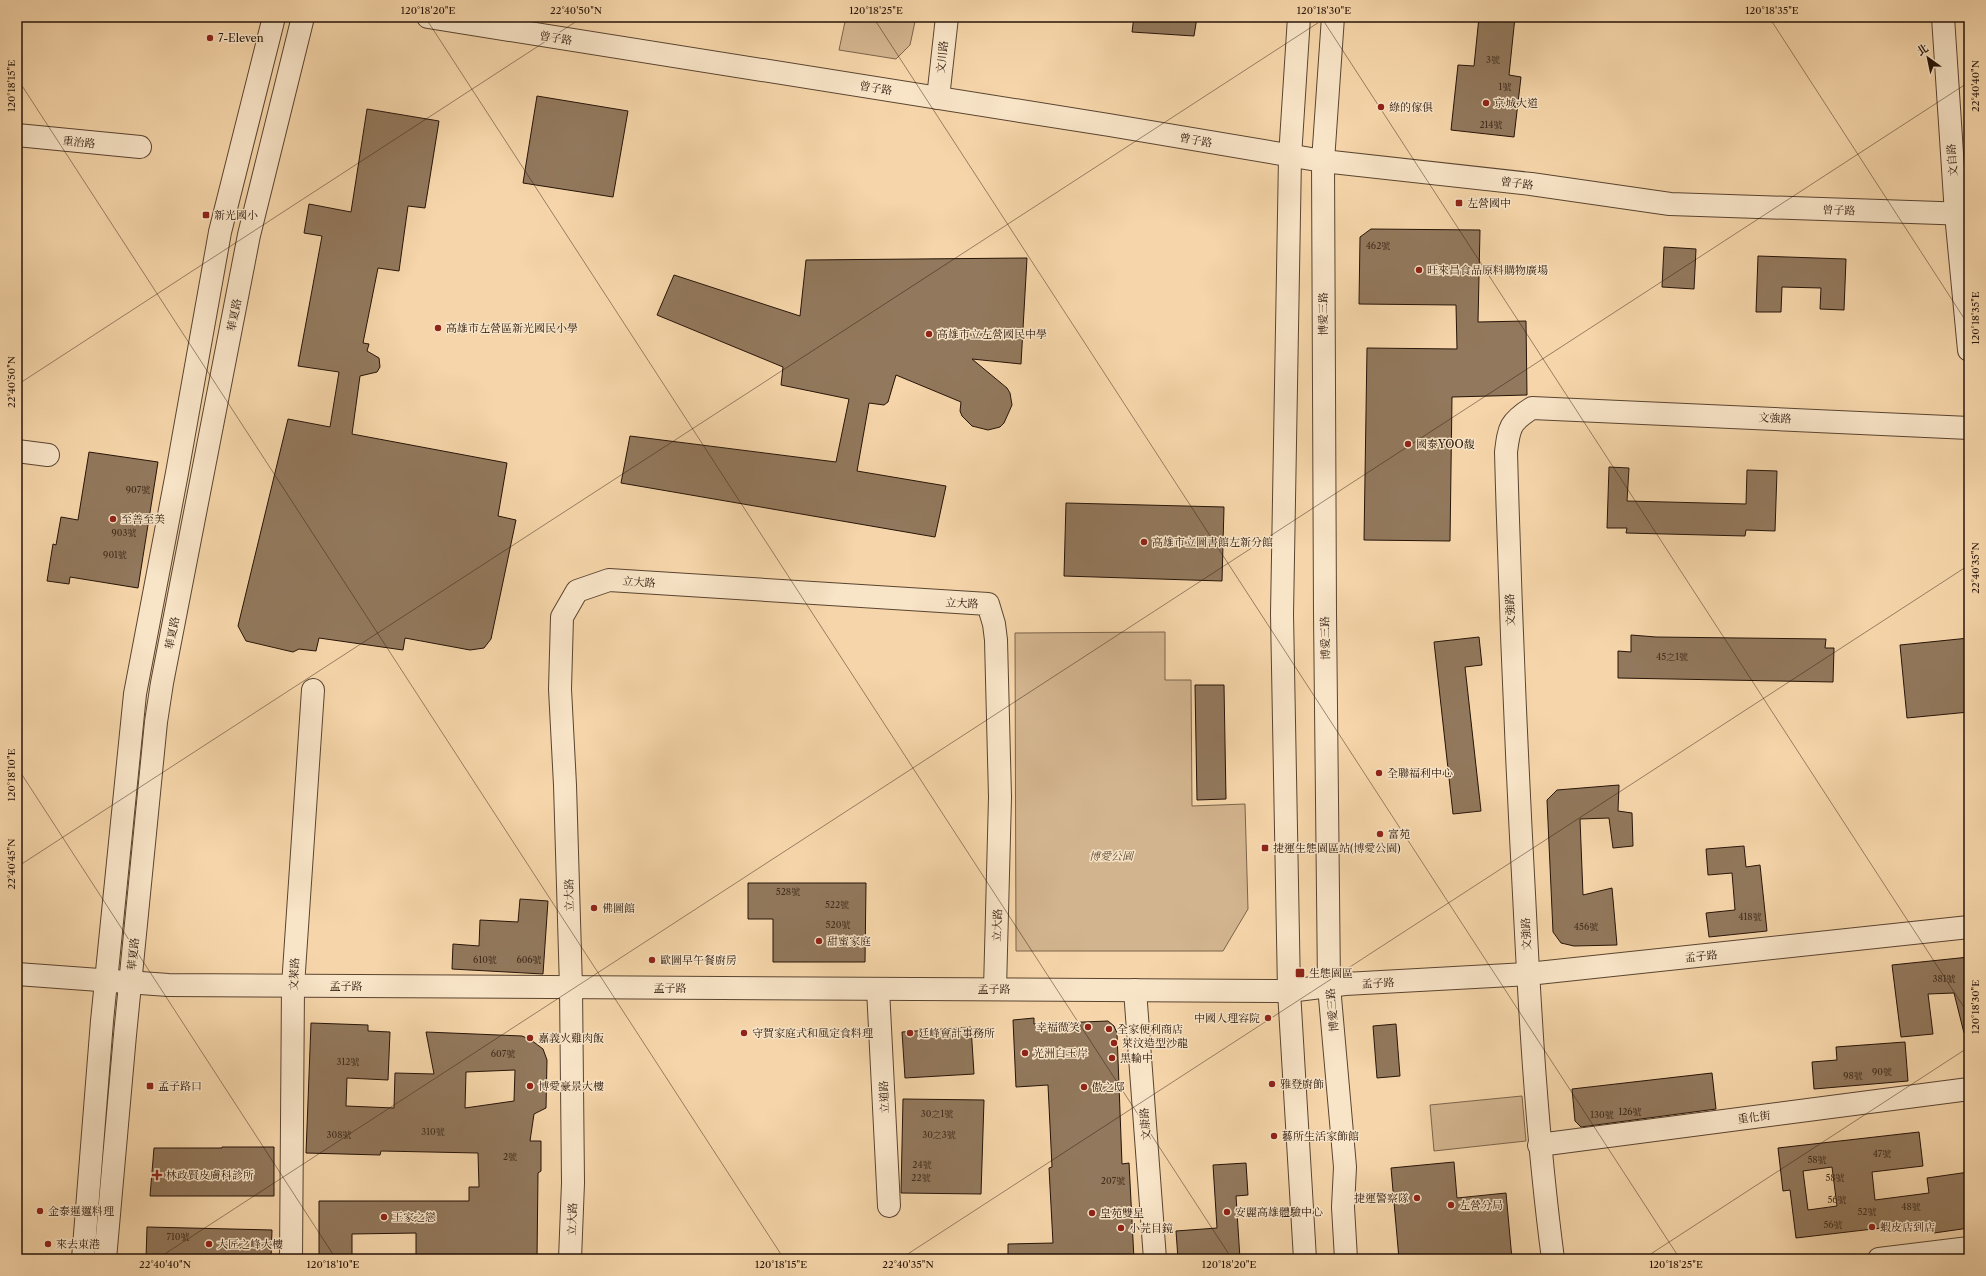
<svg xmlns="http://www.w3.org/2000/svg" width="1986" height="1276" font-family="'Libre Caslon Text','Noto Serif TC',serif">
<rect width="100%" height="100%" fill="#f5d5a9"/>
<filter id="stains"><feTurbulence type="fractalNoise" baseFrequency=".005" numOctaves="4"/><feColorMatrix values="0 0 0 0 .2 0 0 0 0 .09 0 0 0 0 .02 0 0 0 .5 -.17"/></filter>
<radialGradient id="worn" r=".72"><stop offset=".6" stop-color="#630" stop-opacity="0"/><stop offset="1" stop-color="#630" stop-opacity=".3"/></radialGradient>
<g fill="#d2b48e" stroke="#7c644b">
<polygon points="846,17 916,17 910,45 896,59 839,50"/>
<polygon points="1165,632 1165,680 1191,680 1192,806 1245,804 1248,909 1223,951 1016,951 1015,633"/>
<polygon points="1522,1096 1526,1141 1434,1151 1430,1105"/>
</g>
<g fill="#92785c" stroke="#271408" fill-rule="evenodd">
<polygon points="1134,17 1197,17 1194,36 1132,32"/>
<polygon points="1479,17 1515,17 1509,75 1521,77 1514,137 1451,130 1458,65 1474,66"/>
<polygon points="537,96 628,111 613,197 523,183"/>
<polygon points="367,109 439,121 425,208 408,206 399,271 378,268 363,343 369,344 367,351 379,358 380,367 377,372 360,376 352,434 507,463 498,516 516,520 491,639 484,648 470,650 405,638 403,650 319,638 316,651 299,649 293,652 246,641 238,626 288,419 330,427 339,372 298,366 322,236 304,233 309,204 351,212"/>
<polygon points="1371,229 1480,230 1478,322 1526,321 1527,395 1452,397 1450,541 1364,540 1367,348 1457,349 1456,305 1359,304 1360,237"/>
<polygon points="1664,247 1696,249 1694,289 1662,287"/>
<polygon points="1758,256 1846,259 1844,310 1820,309 1821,288 1782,287 1781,312 1756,312"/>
<polygon points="1027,258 1021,364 972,359 1007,388 1010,393 1012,405 1004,423 1000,427 988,430 972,426 962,416 960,411 961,402 896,375 888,402 884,405 869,403 857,471 946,486 935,537 621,483 630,436 836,462 849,399 781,385 783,367 657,315 674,275 800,316 806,260"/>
<polygon points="89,452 158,462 138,588 70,577 69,584 47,581 53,544 56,545 61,517 78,520"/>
<polygon points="1609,467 1629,468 1627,501 1746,504 1747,470 1777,471 1775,531 1746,530 1745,536 1626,533 1627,528 1607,528"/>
<polygon points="1066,503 1224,507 1222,581 1064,576"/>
<polygon points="1631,635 1656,637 1826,639 1825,648 1834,648 1833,682 1618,678 1618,651 1631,652"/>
<polygon points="1479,637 1482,665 1465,667 1481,811 1453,814 1434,642"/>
<polygon points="1969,638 1969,712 1907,718 1900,645"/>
<polygon points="1195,685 1224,685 1226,799 1197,800"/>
<polygon points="1619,785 1618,811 1632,813 1633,846 1613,848 1609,818 1580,819 1583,895 1612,888 1617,945 1574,946 1561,943 1553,932 1547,800 1557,790"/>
<polygon points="1744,846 1746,867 1760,865 1767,931 1709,937 1706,913 1735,910 1732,873 1708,875 1706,849"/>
<polygon points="748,883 866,883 865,962 773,962 773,919 748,919"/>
<polygon points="520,899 548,901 543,974 452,969 453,944 479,946 480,920 518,922"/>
<polygon points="1969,957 1969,1032 1964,1033 1954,993 1928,994 1933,1034 1901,1037 1892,965"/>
<polygon points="1034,1018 1034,1024 1108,1021 1114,1026 1117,1033 1122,1164 1129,1163 1134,1259 1008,1259 1008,1244 1053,1243 1049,1168 1052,1167 1048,1085 1016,1087 1013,1020"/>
<path d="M311 1023 368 1025V1031L390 1032 388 1080 347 1078 346 1106 394 1108 395 1073 434 1074 426 1032 522 1036 531 1040 543 1049 547 1060 546 1108 534 1114 530 1141H541V1171L538 1173 537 1259H416V1233L352 1234V1259H319V1201H469V1187H479L478 1153 381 1151 380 1155 306 1153ZM515 1070 514 1101 465 1108 466 1072Z"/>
<polygon points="1396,1024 1400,1076 1377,1078 1373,1026"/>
<polygon points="971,1027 974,1074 905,1078 902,1032"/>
<polygon points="1905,1042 1908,1081 1814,1089 1812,1062 1837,1060 1836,1047"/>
<polygon points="1712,1073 1716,1109 1581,1127 1575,1121 1572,1089"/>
<polygon points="903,1099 984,1100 981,1194 901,1193"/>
<path d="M1919 1132 1923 1166 1872 1172 1875 1200 1929 1193 1927 1178 1969 1172V1228L1934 1233 1933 1222 1796 1238 1790 1190 1783 1191 1778 1148ZM1832 1167 1837 1206 1808 1210 1803 1171Z"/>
<polygon points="222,1147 274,1147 274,1196 150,1196 154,1148 222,1148"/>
<polygon points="1454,1162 1457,1198 1506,1193 1512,1259 1399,1259 1391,1168"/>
<polygon points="1246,1163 1248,1195 1236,1196 1240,1259 1178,1259 1176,1231 1217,1228 1213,1165"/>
<polygon points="147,1227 272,1230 271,1259 146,1259"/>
</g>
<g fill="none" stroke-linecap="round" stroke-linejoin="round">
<defs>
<g id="minor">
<polyline points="428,17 1109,125 1323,161 1531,184 1670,204 1969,214"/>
<polyline points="1299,17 1290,157 1282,614 1289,991 1305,1259"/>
<polyline points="1333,17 1323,161 1325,613 1329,986 1345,1167 1343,1207 1346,1259"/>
<polyline points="1943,17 1956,214 1969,350"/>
<polyline points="938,98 947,17"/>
<polyline points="17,135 140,147"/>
<polyline points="17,451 48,455"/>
<polyline points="17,974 168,985 1289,991 1345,984 1528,974 1969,927"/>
<polyline points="878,989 889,1206"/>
<polyline points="1135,990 1155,1259"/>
<polyline points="1539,1145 1969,1089"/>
<polyline points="83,1259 102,1021 135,694 177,473 220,232 274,17"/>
<polyline points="105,1259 125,1035 156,722 162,683 249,235 303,17"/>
<polyline points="291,1259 293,986 313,690"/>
<polyline points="570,1259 573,1183 571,987 565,785 560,689 562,617 577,591 609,580 988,604 994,624 996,640 1000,797 995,989"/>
<path d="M1553 1259C1537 1138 1530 1016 1524 894 1516 747 1510 599 1506 452 1509 427 1510 422 1532 408L1969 428"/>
<polyline points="1879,1259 1969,1248"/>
</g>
</defs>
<use href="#minor" stroke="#5a4430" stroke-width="24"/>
<use href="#minor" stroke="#f8e4c7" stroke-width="22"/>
</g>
<path fill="none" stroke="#271408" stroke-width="1" stroke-opacity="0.45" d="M425 17 1232 1259M873 17 1680 1259M1321 17 1969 1015M1769 17 1969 326M17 78 784 1259M17 385 583 17M17 767 336 1259M17 867 1327 17M157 1259 1969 82M900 1259 1969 565M1643 1259 1969 1047"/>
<g fill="#8f2418" stroke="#f8e4c7" stroke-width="1.5">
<circle cx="210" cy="38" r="4"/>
<circle cx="1486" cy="103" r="4"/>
<circle cx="1381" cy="107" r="4"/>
<rect x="1455" y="199" width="8" height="8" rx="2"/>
<rect x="202" y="211" width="8" height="8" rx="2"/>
<circle cx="1419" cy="270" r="4"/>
<circle cx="438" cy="328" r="4"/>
<circle cx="929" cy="334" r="4"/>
<circle cx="1408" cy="444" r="4"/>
<circle cx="113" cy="519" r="4"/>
<circle cx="1144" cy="542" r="4"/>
<circle cx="1379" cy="773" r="4"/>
<circle cx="1380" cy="834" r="4"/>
<rect x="1261" y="844" width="8" height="8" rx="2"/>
<circle cx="594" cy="908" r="4"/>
<circle cx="819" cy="941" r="4"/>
<circle cx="652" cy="960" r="4"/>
<rect x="1295" y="968" width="10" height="10" rx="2"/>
<circle cx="1268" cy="1018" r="4"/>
<circle cx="1088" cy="1027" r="4"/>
<circle cx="1109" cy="1029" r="4"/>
<circle cx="744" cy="1033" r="4"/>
<circle cx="910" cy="1033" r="4"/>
<circle cx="530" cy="1038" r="4"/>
<circle cx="1114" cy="1043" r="4"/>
<circle cx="1025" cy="1053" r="4"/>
<circle cx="1112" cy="1058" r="4"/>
<circle cx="1272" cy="1084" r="4"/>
<rect x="146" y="1082" width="8" height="8" rx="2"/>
<circle cx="530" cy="1086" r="4"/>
<circle cx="1084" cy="1087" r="4"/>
<circle cx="1274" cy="1136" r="4"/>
<path d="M155 1169h4v4h4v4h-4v4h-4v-4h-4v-4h4z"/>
<circle cx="1417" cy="1198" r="4"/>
<circle cx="1451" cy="1205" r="4"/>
<circle cx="40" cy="1211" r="4"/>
<circle cx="1227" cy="1212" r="4"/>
<circle cx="1092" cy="1213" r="4"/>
<circle cx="384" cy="1217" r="4"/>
<circle cx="1872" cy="1227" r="4"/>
<circle cx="1121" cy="1228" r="4"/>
<circle cx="48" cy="1244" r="4"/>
<circle cx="209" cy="1244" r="4"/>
</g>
<g text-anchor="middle" stroke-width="3" stroke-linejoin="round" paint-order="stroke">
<g font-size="9" fill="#422d1d">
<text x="1493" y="63">3號</text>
<text x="1505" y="90">1號</text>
<text x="1491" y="128">214號</text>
<text x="1378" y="249">462號</text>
<text x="138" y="493">907號</text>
<text x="124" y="536">903號</text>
<text x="115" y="558">901號</text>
<text x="1672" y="660">45之1號</text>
<text x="788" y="895">528號</text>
<text x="837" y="908">522號</text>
<text x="1750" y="920">418號</text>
<text x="838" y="928">520號</text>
<text x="1586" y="930">456號</text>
<text x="485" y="963">610號</text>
<text x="529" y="963">606號</text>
<text x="1944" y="982">381號</text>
<text x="503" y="1057">607號</text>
<text x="348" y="1065">312號</text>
<text x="1882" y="1075">90號</text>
<text x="1853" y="1079">98號</text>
<text x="1630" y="1115">126號</text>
<text x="937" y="1117">30之1號</text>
<text x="1602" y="1118">130號</text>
<text x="433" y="1135">310號</text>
<text x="339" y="1138">308號</text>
<text x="939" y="1138">30之3號</text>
<text x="1882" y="1157">47號</text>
<text x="510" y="1160">2號</text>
<text x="1817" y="1163">58號</text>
<text x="922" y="1168">24號</text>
<text x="921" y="1181">22號</text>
<text x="1835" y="1181">58號</text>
<text x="1113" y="1184">207號</text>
<text x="1837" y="1203">56號</text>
<text x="1911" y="1210">48號</text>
<text x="1867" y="1215">52號</text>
<text x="1833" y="1228">56號</text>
<text x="178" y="1240">710號</text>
</g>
<g font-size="11" fill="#271408" stroke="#f8e4c7" text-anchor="start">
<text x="218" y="42">7-Eleven</text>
<text x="1494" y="107">京城大道</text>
<text x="1389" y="111">綠的傢俱</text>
<text x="1467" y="207">左營國中</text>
<text x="214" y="219">新光國小</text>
<text x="1427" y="274">旺來昌食品原料購物廣場</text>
<text x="446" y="332">高雄市左營區新光國民小學</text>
<text x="937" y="338">高雄市立左營國民中學</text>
<text x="1416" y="448">國泰YOO馥</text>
<text x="121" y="523">至善至美</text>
<text x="1152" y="546">高雄市立圖書館左新分館</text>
<text x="1387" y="777">全聯福利中心</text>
<text x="1388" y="838">富苑</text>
<text x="1273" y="852">捷運生態園區站(博愛公園)</text>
<text x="602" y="912">佛圖館</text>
<text x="827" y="945">甜蜜家庭</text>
<text x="660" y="964">歐圖早午餐廚房</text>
<text x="1309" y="977">生態園區</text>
<text x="1260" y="1022" text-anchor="end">中國人理容院</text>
<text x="1080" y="1031" text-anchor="end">幸福微笑</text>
<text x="1117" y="1033">全家便利商店</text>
<text x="752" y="1037">守賀家庭式和風定食料理</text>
<text x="918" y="1037">廷峰會計事務所</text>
<text x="538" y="1042">嘉義火雞肉飯</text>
<text x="1122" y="1047">萊汶造型沙龍</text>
<text x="1033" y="1057">光洲白玉岸</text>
<text x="1120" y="1062">黑輪中</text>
<text x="1280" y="1088">雅登廚飾</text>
<text x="158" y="1090">孟子路口</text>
<text x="538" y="1090">博愛豪景大樓</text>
<text x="1092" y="1091">傲之邸</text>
<text x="1282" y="1140">藝所生活家飾館</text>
<text x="166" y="1179">林政賢皮膚科診所</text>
<text x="1409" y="1202" text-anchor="end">捷運警察隊</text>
<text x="1459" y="1209">左營分局</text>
<text x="48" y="1215">金泰暹邏料理</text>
<text x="1235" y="1216">安麗高雄體驗中心</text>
<text x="1100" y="1217">皇苑雙星</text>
<text x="392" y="1221">王家之戀</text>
<text x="1880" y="1231">蝦皮店到店</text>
<text x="1129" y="1232">小芫目鏡</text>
<text x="56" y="1248">來去東港</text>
<text x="217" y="1248">大匠之峰大樓</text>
</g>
<g font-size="11" fill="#271408" stroke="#f8e4c7">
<text transform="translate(556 38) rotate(9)" y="4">曾子路</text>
<text transform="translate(942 57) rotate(-84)" y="4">文川路</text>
<text transform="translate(876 88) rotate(9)" y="4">曾子路</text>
<text transform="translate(1196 140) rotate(10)" y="4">曾子路</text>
<text transform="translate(79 142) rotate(6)" y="4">重治路</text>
<text transform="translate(1952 160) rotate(-94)" y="4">文自路</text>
<text transform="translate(1517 183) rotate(7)" y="4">曾子路</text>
<text transform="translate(1839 210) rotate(2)" y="4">曾子路</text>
<text transform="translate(1323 314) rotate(-90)" y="4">博愛三路</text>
<text transform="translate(234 315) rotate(-79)" y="4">華夏路</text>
<text transform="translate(1775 418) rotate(3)" y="4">文強路</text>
<text transform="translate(639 582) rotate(4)" y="4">立大路</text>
<text transform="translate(962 603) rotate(3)" y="4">立大路</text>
<text transform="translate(1510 610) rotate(-92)" y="4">文強路</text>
<text transform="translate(172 633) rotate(-79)" y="4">華夏路</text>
<text transform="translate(1325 638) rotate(-91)" y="4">博愛三路</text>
<text transform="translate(569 895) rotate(-91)" y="4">立大路</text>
<text transform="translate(997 925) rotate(-88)" y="4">立大路</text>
<text transform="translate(1526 934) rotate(-93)" y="4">文強路</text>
<text transform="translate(133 954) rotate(-84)" y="4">華夏路</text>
<text transform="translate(1701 956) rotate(-6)" y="4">孟子路</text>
<text transform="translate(294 974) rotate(-87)" y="4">文萊路</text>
<text transform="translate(1378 983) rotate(-3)" y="4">孟子路</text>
<text x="346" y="990">孟子路</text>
<text x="670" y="992">孟子路</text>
<text x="994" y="993">孟子路</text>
<text transform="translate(1332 1010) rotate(-95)" y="4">博愛三路</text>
<text transform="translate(884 1097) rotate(-93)" y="4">立道路</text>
<text transform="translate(1754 1117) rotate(-7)" y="4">重化街</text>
<text transform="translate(1145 1124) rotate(-94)" y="4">文康路</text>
<text transform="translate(572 1219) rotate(-88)" y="4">立大路</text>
</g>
<g font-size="11" font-style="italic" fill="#5a4430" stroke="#f8e4c7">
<text x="1111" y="860">博愛公園</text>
</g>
</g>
<rect width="1986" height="1276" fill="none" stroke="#f5d5a9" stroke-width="44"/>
<g transform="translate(1928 58) rotate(327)" stroke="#f8e4c7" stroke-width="3" paint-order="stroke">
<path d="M0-3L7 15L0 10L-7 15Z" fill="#271408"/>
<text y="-6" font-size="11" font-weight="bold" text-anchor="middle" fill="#271408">北</text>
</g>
<rect x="22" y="22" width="1942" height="1232" fill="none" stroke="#271408" stroke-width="1.5"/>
<g font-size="10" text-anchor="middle" fill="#271408">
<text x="428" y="14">120°18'20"E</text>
<text x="576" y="14">22°40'50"N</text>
<text x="876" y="14">120°18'25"E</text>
<text x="1324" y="14">120°18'30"E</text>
<text x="1772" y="14">120°18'35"E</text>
<text transform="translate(1975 86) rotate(-90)" y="4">22°40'40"N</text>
<text transform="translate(11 86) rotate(-90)" y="4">120°18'15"E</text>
<text transform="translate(1975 318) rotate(-90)" y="4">120°18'35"E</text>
<text transform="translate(11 382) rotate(-90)" y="4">22°40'50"N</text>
<text transform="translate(1975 568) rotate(-90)" y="4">22°40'35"N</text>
<text transform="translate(11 775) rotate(-90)" y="4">120°18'10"E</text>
<text transform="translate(11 864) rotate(-90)" y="4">22°40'45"N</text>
<text transform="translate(1975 1007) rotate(-90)" y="4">120°18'30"E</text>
<text x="165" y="1268">22°40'40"N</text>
<text x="333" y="1268">120°18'10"E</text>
<text x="781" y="1268">120°18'15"E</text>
<text x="908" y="1268">22°40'35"N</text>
<text x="1229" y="1268">120°18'20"E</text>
<text x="1676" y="1268">120°18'25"E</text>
</g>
<rect width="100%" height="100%" filter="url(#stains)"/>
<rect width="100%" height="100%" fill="url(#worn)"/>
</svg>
